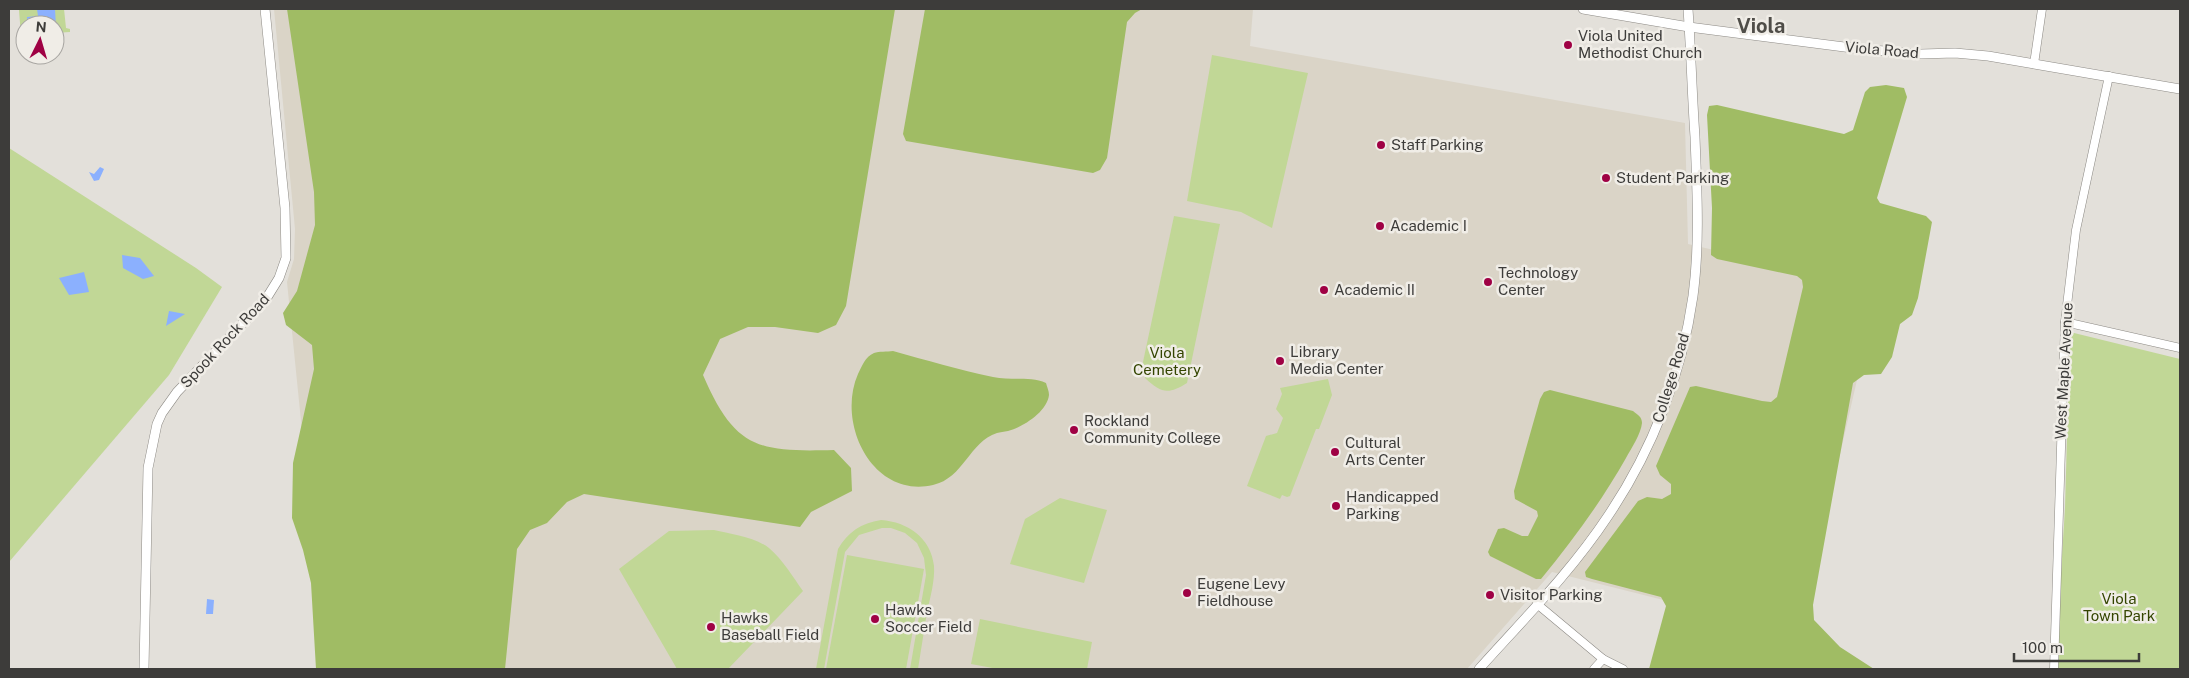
<svg xmlns="http://www.w3.org/2000/svg" width="2189" height="678" font-family="'Public Sans',sans-serif">
<rect width="100%" height="100%" fill="#e3e0da"/>
<polygon fill="#dad4c7" points="274,9 1253,9 1250,46 1685,123 1688,244 1878,288 1799,634 1552,572 1467,669 326,669 287,282 294,259 295,229"/>
<g fill="#c1d796">
<polygon points="9,9 64,9 66,28 70,29 70,32 55,33 55,25 25,25 25,36 21,36 19,10"/>
<polygon points="1212,55 1308,73 1272,228 1241,212 1187,201"/>
<polygon points="9,148 196,268 222,287 169,375 9,562"/>
<path d="M1174 216 1220 224 1187 383C1168 395 1161 393 1145 378L1143 362Z"/>
<polygon points="2070,332 2180,359 2180,669 2055,669 2065,508"/>
<polygon points="1328,379 1332,395 1319,429 1316,429 1290,496 1287,497 1282,495 1280,499 1247,486 1266,436 1277,433 1283,418 1276,409 1282,394 1280,388"/>
<polygon points="1060,498 1107,510 1084,583 1010,564 1025,519"/>
<path d="M881 520C908 522 931 538 934 566 935 581 930 598 927 612 924 631 921 650 918 669H910L926 575 924 558 917 543 905 533 891 528H882L859 535 845 552 824 669H816L838 549C848 532 861 523 881 520Z"/>
<path d="M714 530C730 534 755 537 769 548 783 560 793 577 803 591L728 669H677L619 569 669 531Z"/>
<polygon points="847,555 924,569 906,669 826,669"/>
<polygon points="980,619 1092,642 1087,669 998,669 971,664"/>
</g>
<g fill="#a0bc64">
<path d="M287 9H895L846 306 836 325 818 333 775 327H748L720 339 703 375C735 449 758 452 834 450L851 468 852 491 811 512 800 527 584 494 567 502 547 523 530 530 517 549 505 669H316L311 583 303 550 292 518 293 463 314 369 312 345 286 325 283 313 297 291 315 225 314 192Z"/>
<polygon points="925,9 1142,9 1135,13 1127,22 1107,158 1100,170 1093,173 906,141 903,134"/>
<polygon points="1886,85 1904,88 1907,97 1877,198 1880,203 1926,216 1932,222 1918,298 1912,315 1900,324 1892,357 1881,374 1864,375 1853,383 1813,605 1814,620 1840,647 1874,669 1649,669 1666,606 1661,597 1592,579 1586,577 1585,572 1638,501 1647,497 1662,499 1671,494 1671,484 1660,475 1656,466 1690,387 1696,386 1762,401 1771,402 1777,397 1803,287 1802,280 1797,276 1717,259 1711,255 1712,208 1707,115 1709,106 1717,105 1844,134 1853,130 1865,92 1870,87"/>
<path d="M893 351C926 360 959 370 993 377 1011 381 1030 376 1046 383 1047 387 1049 391 1049 395 1047 412 1023 427 1008 431 1004 432 1000 432 997 433 969 442 964 478 933 485 873 499 836 424 858 374 862 366 865 357 874 353 879 351 887 352 893 351Z"/>
<path d="M1550 390 1633 411C1638 415 1642 417 1642 423 1641 434 1631 449 1626 458 1601 502 1573 540 1541 579H1536L1490 556 1488 552 1498 529 1504 528 1522 536H1528L1538 516 1537 511 1515 499 1514 491 1540 399 1544 392Z"/>
</g>
<g fill="#8bb0fe">
<polygon points="37,9 55,9 56,27 55,25 28,25 27,17 38,16"/>
<polygon points="100,167 104,169 99,180 94,181 89,172 94,174"/>
<polygon points="122,255 140,258 154,276 143,279 123,268"/>
<polygon points="84,272 89,292 69,295 59,278"/>
<polygon points="169,311 185,314 166,326"/>
<polygon points="207,599 214,600 213,614 206,614"/>
</g>
<g fill="none" stroke-linecap="round" stroke-linejoin="round">
<defs>
<g id="minor">
<polyline points="2034,64 2042,9"/>
<polyline points="2065,322 2180,348"/>
<polyline points="1537,604 1603,659 1623,669"/>
<polyline points="1594,669 1603,659"/>
<polyline points="2054,669 2065,322 2076,230 2109,76"/>
</g>
<g id="tertiary">
<polyline points="1583,9 1689,27 1860,49 1921,54 1955,53 1988,56 2180,89"/>
<polyline points="144,669 148,468 157,424 162,413 177,392 266,299 279,278 286,258 285,208 265,9"/>
<path d="M1479 669C1523 620 1571 572 1608 516 1652 451 1682 374 1693 296 1700 243 1697 190 1695 137 1692 94 1691 51 1688 9"/>
</g>
</defs>
<use href="#minor" stroke="#8d8a85" stroke-width="9"/>
<use href="#tertiary" stroke="#8d8a85" stroke-width="10"/>
<use href="#minor" stroke="#fff" stroke-width="8"/>
<use href="#tertiary" stroke="#fff" stroke-width="9"/>
</g>
<g fill="#9f0144" stroke="#f0ede7" stroke-width="2">
<circle cx="1568" cy="45" r="5"/>
<circle cx="1381" cy="145" r="5"/>
<circle cx="1606" cy="178" r="5"/>
<circle cx="1380" cy="226" r="5"/>
<circle cx="1488" cy="282" r="5"/>
<circle cx="1324" cy="290" r="5"/>
<circle cx="1280" cy="361" r="5"/>
<circle cx="1074" cy="430" r="5"/>
<circle cx="1335" cy="452" r="5"/>
<circle cx="1336" cy="506" r="5"/>
<circle cx="1187" cy="593" r="5"/>
<circle cx="1490" cy="595" r="5"/>
<circle cx="875" cy="619" r="5"/>
<circle cx="711" cy="627" r="5"/>
</g>
<g text-anchor="middle" stroke-width="5" stroke-linejoin="round" paint-order="stroke">
<g font-size="15" fill="#3d3c3a" stroke="#f0ede7" text-anchor="start">
<text x="1578" y="41">Viola United<tspan x="1578" dy="17">Methodist Church</tspan></text>
<text x="1391" y="150">Staff Parking</text>
<text x="1616" y="183">Student Parking</text>
<text x="1390" y="231">Academic I</text>
<text x="1498" y="278">Technology<tspan x="1498" dy="17">Center</tspan></text>
<text x="1334" y="295">Academic II</text>
<text x="1290" y="357">Library<tspan x="1290" dy="17">Media Center</tspan></text>
<text x="1084" y="426">Rockland<tspan x="1084" dy="17">Community College</tspan></text>
<text x="1345" y="448">Cultural<tspan x="1345" dy="17">Arts Center</tspan></text>
<text x="1346" y="502">Handicapped<tspan x="1346" dy="17">Parking</tspan></text>
<text x="1197" y="589">Eugene Levy<tspan x="1197" dy="17">Fieldhouse</tspan></text>
<text x="1500" y="600">Visitor Parking</text>
<text x="885" y="615">Hawks<tspan x="885" dy="17">Soccer Field</tspan></text>
<text x="721" y="623">Hawks<tspan x="721" dy="17">Baseball Field</tspan></text>
</g>
<g font-size="15" fill="#3d3c3a" stroke="#f0ede7">
<text transform="translate(1882 50) rotate(5)" y="5">Viola Road</text>
<text transform="translate(225 341) rotate(-47)" y="5">Spook Rock Road</text>
<text transform="translate(2064 371) rotate(-87)" y="5">West Maple Avenue</text>
<text transform="translate(1671 378) rotate(-73)" y="5">College Road</text>
</g>
<g font-size="15" fill="#344500" stroke="#f0ede7">
<text x="1167" y="358">Viola<tspan x="1167" dy="17">Cemetery</tspan></text>
<text x="2119" y="604">Viola<tspan x="2119" dy="17">Town Park</tspan></text>
</g>
<g font-size="20" font-weight="bold" fill="#4f4d48" stroke="#f0ede7">
<text x="1761" y="33">Viola</text>
</g>
</g>
<rect width="2189" height="678" fill="none" stroke="#3d3c3a" stroke-width="20"/>
<g transform="translate(40 40) rotate(5)"><circle r="24" fill="#f0ede7" stroke="#a8a6a2"/>
<path d="M0-4L9 19L0 12L-9 19Z" fill="#9f0144"/>
<text y="-8" font-size="14" font-weight="bold" text-anchor="middle" fill="#3d3c3a">N</text>
</g>
<path d="M2014 653v8h125v-8" fill="none" stroke="#3d3c3a" stroke-width="2.5"/>
<text x="2022" y="653" font-size="15" fill="#3d3c3a" stroke="#f0ede7" stroke-width="4" paint-order="stroke">100 m</text>
</svg>
